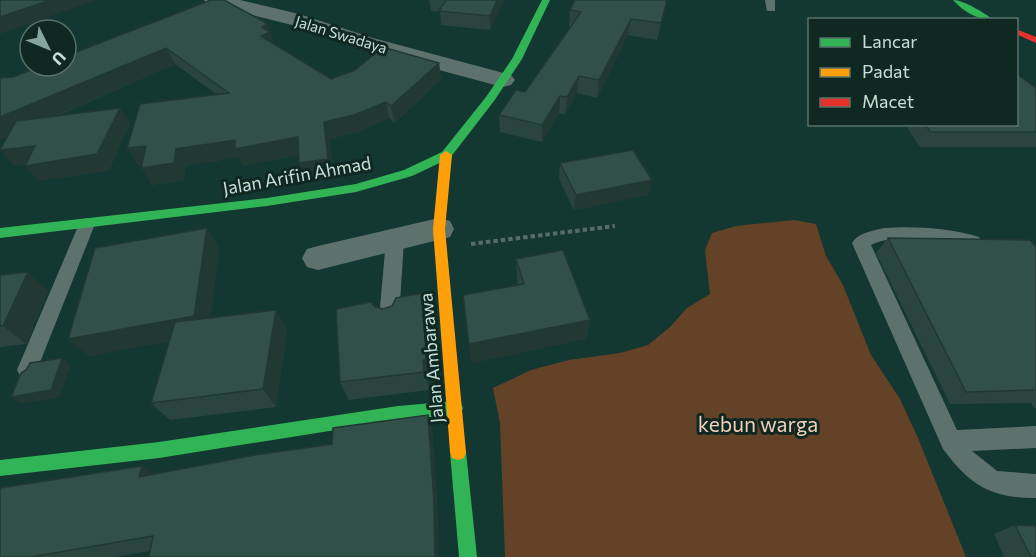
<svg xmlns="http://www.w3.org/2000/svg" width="1036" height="557" font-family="Commissioner,sans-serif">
<rect width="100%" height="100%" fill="#133831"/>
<polygon fill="#634227" points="794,220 816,224 826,256 843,285 871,355 900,399 918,438 966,557 505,557 500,423 493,388 531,370 569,360 620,353 648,345 670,327 687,308 710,294 705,250 712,233 736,226"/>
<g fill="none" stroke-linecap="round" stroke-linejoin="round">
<polyline stroke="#576c67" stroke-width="4" stroke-dasharray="4.5 3" stroke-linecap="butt" points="471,244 615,226"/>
<g fill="#5e726d" fill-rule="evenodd">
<polygon points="765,0 775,0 775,11 767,11"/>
<polygon points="87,218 93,220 95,224 37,370 34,376 27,379 20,376 17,370 79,224 81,220"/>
<path d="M884 228C914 226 950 228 979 237L982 241 979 245 973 247C945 244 896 231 871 245L957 430 1036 426V448L972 451 997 471 1036 474V498C990 498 970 485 943 449L852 243C859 232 873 231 884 228Z"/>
<polygon points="395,234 401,236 404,240 399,319 396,325 389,327 382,325 379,319 386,240 389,236"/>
</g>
<g fill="#5e726d" fill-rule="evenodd">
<polygon points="204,0 240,0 299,14 373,38 511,75 515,80 511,85 503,87 495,85 357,48 292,25 207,4"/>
<polygon points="439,218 450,221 454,229 450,237 318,270 307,267 302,258 307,249 318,246"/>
</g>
<g fill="#30b455" fill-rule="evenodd">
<polygon points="542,0 550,0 522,59 494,101 450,158 412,176 356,192 267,206 0,238 0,228 267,198 356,184 404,170 442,152 486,97 512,59"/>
<path d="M953 0C964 0 984 13 994 20 977 20 964 12 953 0Z"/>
<polygon points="455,401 461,403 463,408 461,413 455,415 398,420 159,458 0,476 0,460 159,442 398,406"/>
<polygon points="458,444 464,446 466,452 477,557 459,557 450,452 452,446"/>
</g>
<polygon fill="#ff9f0a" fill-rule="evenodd" points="446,151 452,155 445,229 466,452 464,458 458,460 452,458 450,452 433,229 440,155"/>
<polygon fill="#e5322d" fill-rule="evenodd" points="1016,29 1036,37 1036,43 1016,34"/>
</g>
<g fill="#2a453f">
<polygon points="211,0 274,41 273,41 274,44 331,79 439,63 441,79 395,123 389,118 358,132 329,139 334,175 306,180 299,155 243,166 239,157 186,166 184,180 152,185 142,165 138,165 216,94 175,64 57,116 130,123 109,170 39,181 26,164 14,166 7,137 0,140 0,78 13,77"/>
<polygon points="429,0 504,0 490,30 441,25 440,12 431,11"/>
<polygon points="666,9 657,40 628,35 597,98 577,93 565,115 559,113 542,142 500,132 499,115 525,92 570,27 569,27 570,10"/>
<polygon points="1036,88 1036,147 920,147 905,124 1017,124"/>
<polygon points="560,163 648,195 574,210 559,179"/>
<polygon points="888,238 1036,247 1036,408 1034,408 1031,403 950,404 876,253"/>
<polygon points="219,248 210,318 287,330 276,407 170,420 151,403 169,341 89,356 68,339"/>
<polygon points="516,259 590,320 586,339 471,363 518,285 517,279"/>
<polygon points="0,275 48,291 26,344 0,347"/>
<polygon points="383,309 427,313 431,378 428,379 429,390 349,400 340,382"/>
<polygon points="428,415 432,431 438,515 150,551 115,557 0,557 142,466 153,474 332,444"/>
<polygon points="1015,525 1036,557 1004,557 994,534"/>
</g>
<g fill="#223833">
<polygon points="50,0 97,0 0,34 0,17"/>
<polygon points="497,0 504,0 490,30 490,16"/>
<polygon points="667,0 666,9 657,40 661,23"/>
<polygon points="631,19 628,35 597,98 599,80"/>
<polygon points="268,24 274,41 273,41 276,48 261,36 262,27"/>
<polygon points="166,48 175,64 0,140 0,117"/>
<polygon points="439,63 441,79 395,123 391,106"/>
<polygon points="579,76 577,93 565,115 567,97"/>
<polygon points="560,96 559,113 542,142 542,125"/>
<polygon points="386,102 389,118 358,132 329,139 334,175 306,180 299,163 324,122"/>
<polygon points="120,108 130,123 109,170 39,181 25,166"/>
<polygon points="298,137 305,154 243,166 239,157 186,166 184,180 152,185 141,168 176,149 235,140"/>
<polygon points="35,146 48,161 14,166 0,150"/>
<polygon points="146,146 157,163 138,165 127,148"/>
<polygon points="652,180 648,195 574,210 576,195"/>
<polygon points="207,228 219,248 208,334 89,356 68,339"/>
<polygon points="28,272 48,291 26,344 3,326"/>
<polygon points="423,293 427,313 431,378 428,379 429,390 424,372 423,360"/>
<polygon points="276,310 287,330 276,407 263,389"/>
<polygon points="590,320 586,339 471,363 469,344"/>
<polygon points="62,358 71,365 60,397 21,404 11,397"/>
<polygon points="428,415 432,431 438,515 439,557 435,557"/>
<polygon points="142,466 161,480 139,477"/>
</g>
<g fill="#315049" stroke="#223833" stroke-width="1.5">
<polygon points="0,0 50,0 0,17"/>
<polygon points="211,0 224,0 268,24 262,27 270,32 261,36 331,79 355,70 383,47 439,63 391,106 386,102 354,115 324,122 328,159 299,163 298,137 235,149 235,140 176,149 174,163 141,168 146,146 127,148 140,104 229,93 166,48 0,117 0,78 13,77 41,66 66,66 66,56"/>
<polygon points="446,0 497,0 490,16 439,11"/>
<polygon points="575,0 667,0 661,23 631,19 599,80 579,76 567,97 560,96 542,125 499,115 516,90 525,92 581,12 570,10"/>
<polygon points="1017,74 1036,88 1036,132 930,132 925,124 1017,124"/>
<polygon points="120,108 97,154 25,166 35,146 0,150 16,121"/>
<polygon points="633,150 652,180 576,195 560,163"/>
<polygon points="207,228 194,316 68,339 95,248"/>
<polygon points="888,238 1030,240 1036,247 1036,390 966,392"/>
<polygon points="563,250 590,320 469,344 463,295 524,284 516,259"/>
<polygon points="28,272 3,326 0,326 0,275"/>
<polygon points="423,293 426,359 423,360 424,372 340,382 336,309 371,302 375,307 383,309 392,306 396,298"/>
<polygon points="276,310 263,389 151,403 175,322"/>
<polygon points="62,358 51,390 11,397 21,373 26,370 30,363"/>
<polygon points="428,415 434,502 435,557 149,557 153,536 31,557 0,557 0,488 142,466 139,477 255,455 332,444 333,428"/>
<polygon points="1015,525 1036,526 1036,557 1031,557"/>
</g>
<g text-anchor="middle" stroke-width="6" stroke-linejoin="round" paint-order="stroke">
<g font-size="15" fill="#c3e0d7" stroke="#102822">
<text transform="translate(341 35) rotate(17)" y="5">Jalan Swadaya</text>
</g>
<g font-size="18" fill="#c3e0d7" stroke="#102822">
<text transform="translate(297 176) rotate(-10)" y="6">Jalan Arifin Ahmad</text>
<text transform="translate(432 358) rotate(-95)" y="6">Jalan Ambarawa</text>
</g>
<g font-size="21" fill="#f3d0b8" stroke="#102822">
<text x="758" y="432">kebun warga</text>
</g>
</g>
<rect x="808" y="18" width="210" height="108" fill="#102822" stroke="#58726a" stroke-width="1.5"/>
<rect x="820" y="38" width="30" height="9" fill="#30b455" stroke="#58726a" stroke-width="1.5"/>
<text x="862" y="48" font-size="18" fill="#c3e0d7">Lancar</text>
<rect x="820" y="68" width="30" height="9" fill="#ff9f0a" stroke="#58726a" stroke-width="1.5"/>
<text x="862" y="78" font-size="18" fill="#c3e0d7">Padat</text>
<rect x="820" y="98" width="30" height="9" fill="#e5322d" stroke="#58726a" stroke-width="1.5"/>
<text x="862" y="108" font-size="18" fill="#c3e0d7">Macet</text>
<g transform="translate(48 48) rotate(133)"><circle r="28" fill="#102822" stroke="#58726a" stroke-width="1.5"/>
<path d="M0-4.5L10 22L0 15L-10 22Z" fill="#85a59d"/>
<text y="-9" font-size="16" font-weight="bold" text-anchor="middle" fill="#c3e0d7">U</text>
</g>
</svg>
